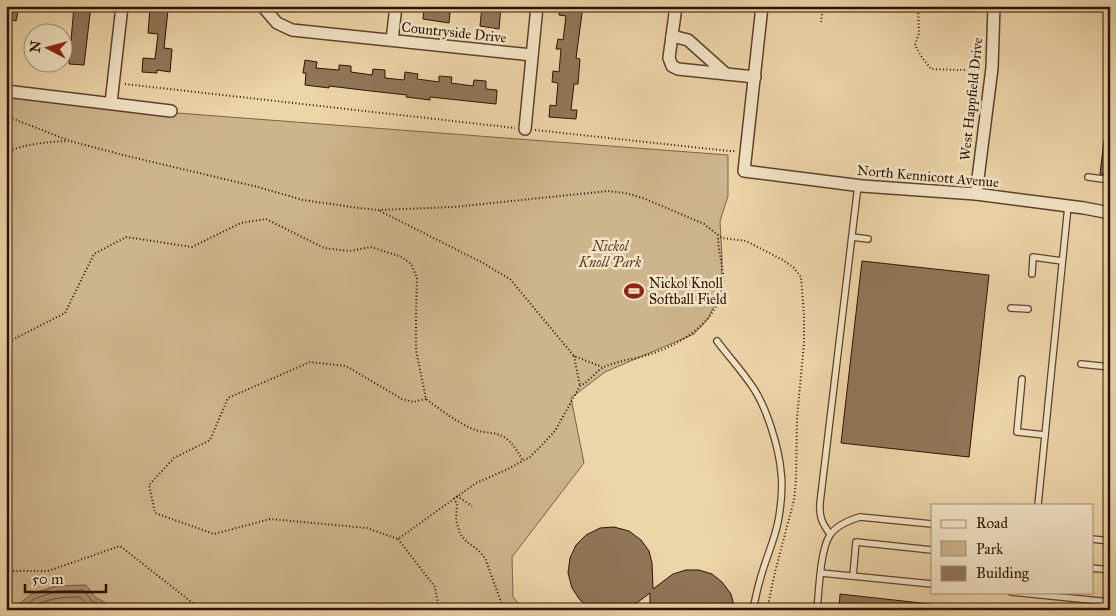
<svg xmlns="http://www.w3.org/2000/svg" width="1116" height="616" font-family="'IM FELL Great Primer',serif">
<rect width="100%" height="100%" fill="#ecd5a9"/>
<filter id="stains"><feTurbulence type="fractalNoise" baseFrequency=".004" numOctaves="4"/><feColorMatrix values="0 0 0 0 .2 0 0 0 0 .09 0 0 0 0 .02 0 0 0 .5 -.17"/></filter>
<radialGradient id="worn" r=".72"><stop offset=".6" stop-color="#630" stop-opacity="0"/><stop offset="1" stop-color="#630" stop-opacity=".3"/></radialGradient>
<polygon fill="#ccb48c" stroke="#7c6246" points="6,97 177,113 728,155 728,196 720,221 722,257 721,291 708,319 694,334 605,372 571,398 584,463 512,557 513,597 524,610 6,610"/>
<polygon fill="#ab9270" stroke="#795e43" points="86,585 95,597 118,610 14,610 16,607 31,594 56,586"/>
<g fill="none" stroke-linecap="round" stroke-linejoin="round">
<g stroke="#6c5238" stroke-width="1">
<polyline points="20,610 34,599 57,591 83,590 84,591 92,601 107,610"/>
<path d="M30 610C44 598 62 597 79 597 85 600 86 606 94 610"/>
</g>
</g>
<g fill="#907758" stroke="#2d1100">
<polygon points="6,6 19,6 16,21 6,19"/>
<polygon points="74,6 91,6 84,65 69,64"/>
<polygon points="430,6 446,6 446,12 450,13 449,23 423,19 424,8 430,9"/>
<polygon points="482,6 501,6 499,29 480,26"/>
<polygon points="560,6 583,6 576,58 580,59 578,84 574,84 571,110 577,110 576,119 549,117 550,105 556,106 558,83 552,82 553,71 559,72 561,49 556,49 558,39 563,40 566,16 559,15"/>
<polygon points="150,8 168,10 164,48 172,49 170,72 157,70 157,73 142,72 143,58 155,59 158,34 148,33"/>
<polygon points="305,60 317,62 316,68 339,70 339,65 351,66 351,72 372,75 373,69 385,70 385,78 404,80 405,72 418,74 417,79 439,82 439,76 452,77 451,83 473,86 474,80 486,81 486,89 497,90 496,104 430,97 430,100 406,97 407,95 371,91 329,86 329,88 305,85 306,73 303,73"/>
<polygon points="1104,140 1110,140 1110,175 1100,174"/>
<polygon points="862,261 989,275 969,457 841,443"/>
<polygon points="614,527 629,531 641,540 649,551 652,563 653,589 673,574 686,570 699,570 712,574 722,582 731,594 735,610 650,610 650,593 630,608 624,610 598,610 591,608 580,600 572,588 568,573 570,558 576,545 586,535 600,528"/>
<polygon points="840,594 930,604 930,610 839,610"/>
</g>
<g fill="none" stroke-linecap="round" stroke-linejoin="round">
<defs>
<g id="lane">
<polyline points="1088,177 1110,180"/>
<polyline points="852,237 868,239"/>
<polyline points="1032,274 1033,257 1062,261"/>
<polyline points="1011,308 1028,309"/>
<path d="M717 341C729 357 743 372 754 389 767 409 779 448 781 472 783 488 781 506 778 522 774 542 765 560 760 580 757 590 755 600 753 610"/>
<polyline points="1081,364 1110,367"/>
<polyline points="1022,379 1017,432 1045,435"/>
<polyline points="1038,505 1068,206"/>
<path d="M830 534C822 523 819 517 820 503L858 185"/>
<polyline points="1092,539 1110,541"/>
<polyline points="1092,568 1110,570"/>
<polyline points="821,573 932,584"/>
<polyline points="853,576 856,542 932,550"/>
<polyline points="1011,592 1110,602"/>
<path d="M817 610C819 591 820 550 830 535 836 526 850 520 860 517L932 524"/>
</g>
<g id="street">
<polyline points="265,6 265,9 277,23 292,30 532,55"/>
<polyline points="676,6 669,58 672,66 678,69 755,77"/>
<polyline points="762,6 744,171 862,186 976,194 1084,208 1110,213"/>
<polyline points="672,36 688,40 726,74"/>
<polyline points="392,40 396,6"/>
<polyline points="6,91 171,111"/>
<polyline points="111,103 122,6"/>
<polyline points="525,129 537,6"/>
<polyline points="976,194 992,68 994,6"/>
</g>
</defs>
<use href="#lane" stroke="#5d422a" stroke-width="8"/>
<use href="#street" stroke="#5d422a" stroke-width="14"/>
<g stroke="#2d1100" stroke-width="2" stroke-dasharray="1 2.5" stroke-linecap="butt">
<polyline points="918,6 919,33 915,45 921,56 931,69 958,70 980,69"/>
<polyline points="821,22 823,6"/>
<polyline points="125,84 515,128"/>
<polyline points="6,116 70,141 123,155 258,187 303,200 359,208 378,210 454,207 608,191 625,193 643,198 704,224 722,238 746,241 783,260 794,268 801,277 804,315 804,343 797,418 796,480 794,500 775,572 767,610"/>
<polyline points="535,130 729,151 736,151"/>
<path d="M6 152C25 144 47 142 67 141"/>
<polyline points="380,211 481,262 510,279 574,356 602,367"/>
<path d="M6 343 65 313 94 254 126 237 192 247 241 223 266 219 324 248 349 251 371 247 402 257 411 264 417 278 416 313V350L426 399C441 410 456 422 473 429 479 432 486 432 492 433 508 435 516 448 523 461"/>
<polyline points="574,356 580,386"/>
<path d="M426 399 413 402 402 399 346 366 310 362 228 398 210 440 174 458 149 485 155 513 214 534 270 519 367 528 398 539 476 483 506 470 530 457 541 446 555 431 580 386C590 381 596 371 604 367 617 361 634 359 648 355 680 345 718 322 723 286 725 269 718 253 718 237"/>
<polyline points="457,496 472,506"/>
<polyline points="454,498 457,505 456,520 460,534 467,542 478,550 485,558 504,610"/>
<polyline points="398,539 435,587 439,610"/>
<polyline points="6,571 48,571 120,546 199,608 199,610"/>
</g>
<use href="#lane" stroke="#f3e4c7" stroke-width="5.5"/>
<use href="#street" stroke="#f3e4c7" stroke-width="11"/>
</g>
<defs>
<symbol id="stadium-bare" viewBox="-9 -9 18 18"><path d="M0-5a6.5 5 0 1 0 0 10a6.5 5 0 1 0 0-10ZM-3.5-1.8h7v3.6h-7Z" fill="#8f2418" stroke="#f3e4c7" stroke-width="2.5" paint-order="stroke"/></symbol>
</defs>
<g fill-rule="evenodd">
<use href="#stadium-bare" x="620" y="277" width="28" height="28"/>
</g>
<g text-anchor="middle" stroke-width="5" stroke-linejoin="round" paint-order="stroke">
<g font-size="14" fill="#2d1100" stroke="#f3e4c7">
<text transform="translate(454 32) rotate(6)" y="5">Countryside Drive</text>
<text transform="translate(971 99) rotate(-84)" y="5">West Happfield Drive</text>
<text transform="translate(928 176) rotate(5)" y="5">North Kennicott Avenue</text>
</g>
<g font-size="14" font-style="italic" fill="#5d422a" stroke="#f3e4c7">
<text x="610" y="251">Nickol<tspan x="610" dy="16">Knoll Park</tspan></text>
</g>
<g font-size="14" fill="#2d1100" stroke="#f3e4c7" text-anchor="start">
<text x="649" y="288">Nickol Knoll<tspan x="649" dy="16">Softball Field</tspan></text>
</g>
</g>
<rect width="1116" height="616" fill="none" stroke="#ecd5a9" stroke-width="25"/>
<rect x="8" y="8" width="1101" height="601" fill="none" stroke="#2d1100" stroke-width="2.5"/>
<rect x="12" y="12" width="1091" height="591" fill="none" stroke="#2d1100"/>
<rect x="931" y="504" width="162" height="90" fill="#f3e4c7" stroke="#a49077"/>
<rect x="941" y="520" width="25" height="8" fill="#f3e4c7" stroke="#a49077"/>
<text x="976" y="528" font-size="15" fill="#2d1100">Road</text>
<rect x="941" y="541" width="25" height="15" fill="#ccb48c" stroke="#a49077"/>
<text x="976" y="554" font-size="15" fill="#2d1100">Park</text>
<rect x="941" y="566" width="25" height="15" fill="#907758" stroke="#a49077"/>
<text x="976" y="578" font-size="15" fill="#2d1100">Building</text>
<g transform="translate(48 48) rotate(276)"><circle r="24" fill="#f3e4c7" stroke="#a49077"/>
<path d="M0-4L9 19L0 12L-9 19Z" fill="#8f2418"/>
<text y="-8" font-size="14" font-weight="bold" text-anchor="middle" fill="#2d1100">N</text>
</g>
<path d="M25 584v8h81v-8" fill="none" stroke="#2d1100" stroke-width="2.5"/>
<text x="32" y="584" font-size="15" fill="#2d1100" stroke="#f3e4c7" stroke-width="4" paint-order="stroke">50 m</text>
<rect width="100%" height="100%" filter="url(#stains)"/>
<rect width="100%" height="100%" fill="url(#worn)"/>
</svg>
